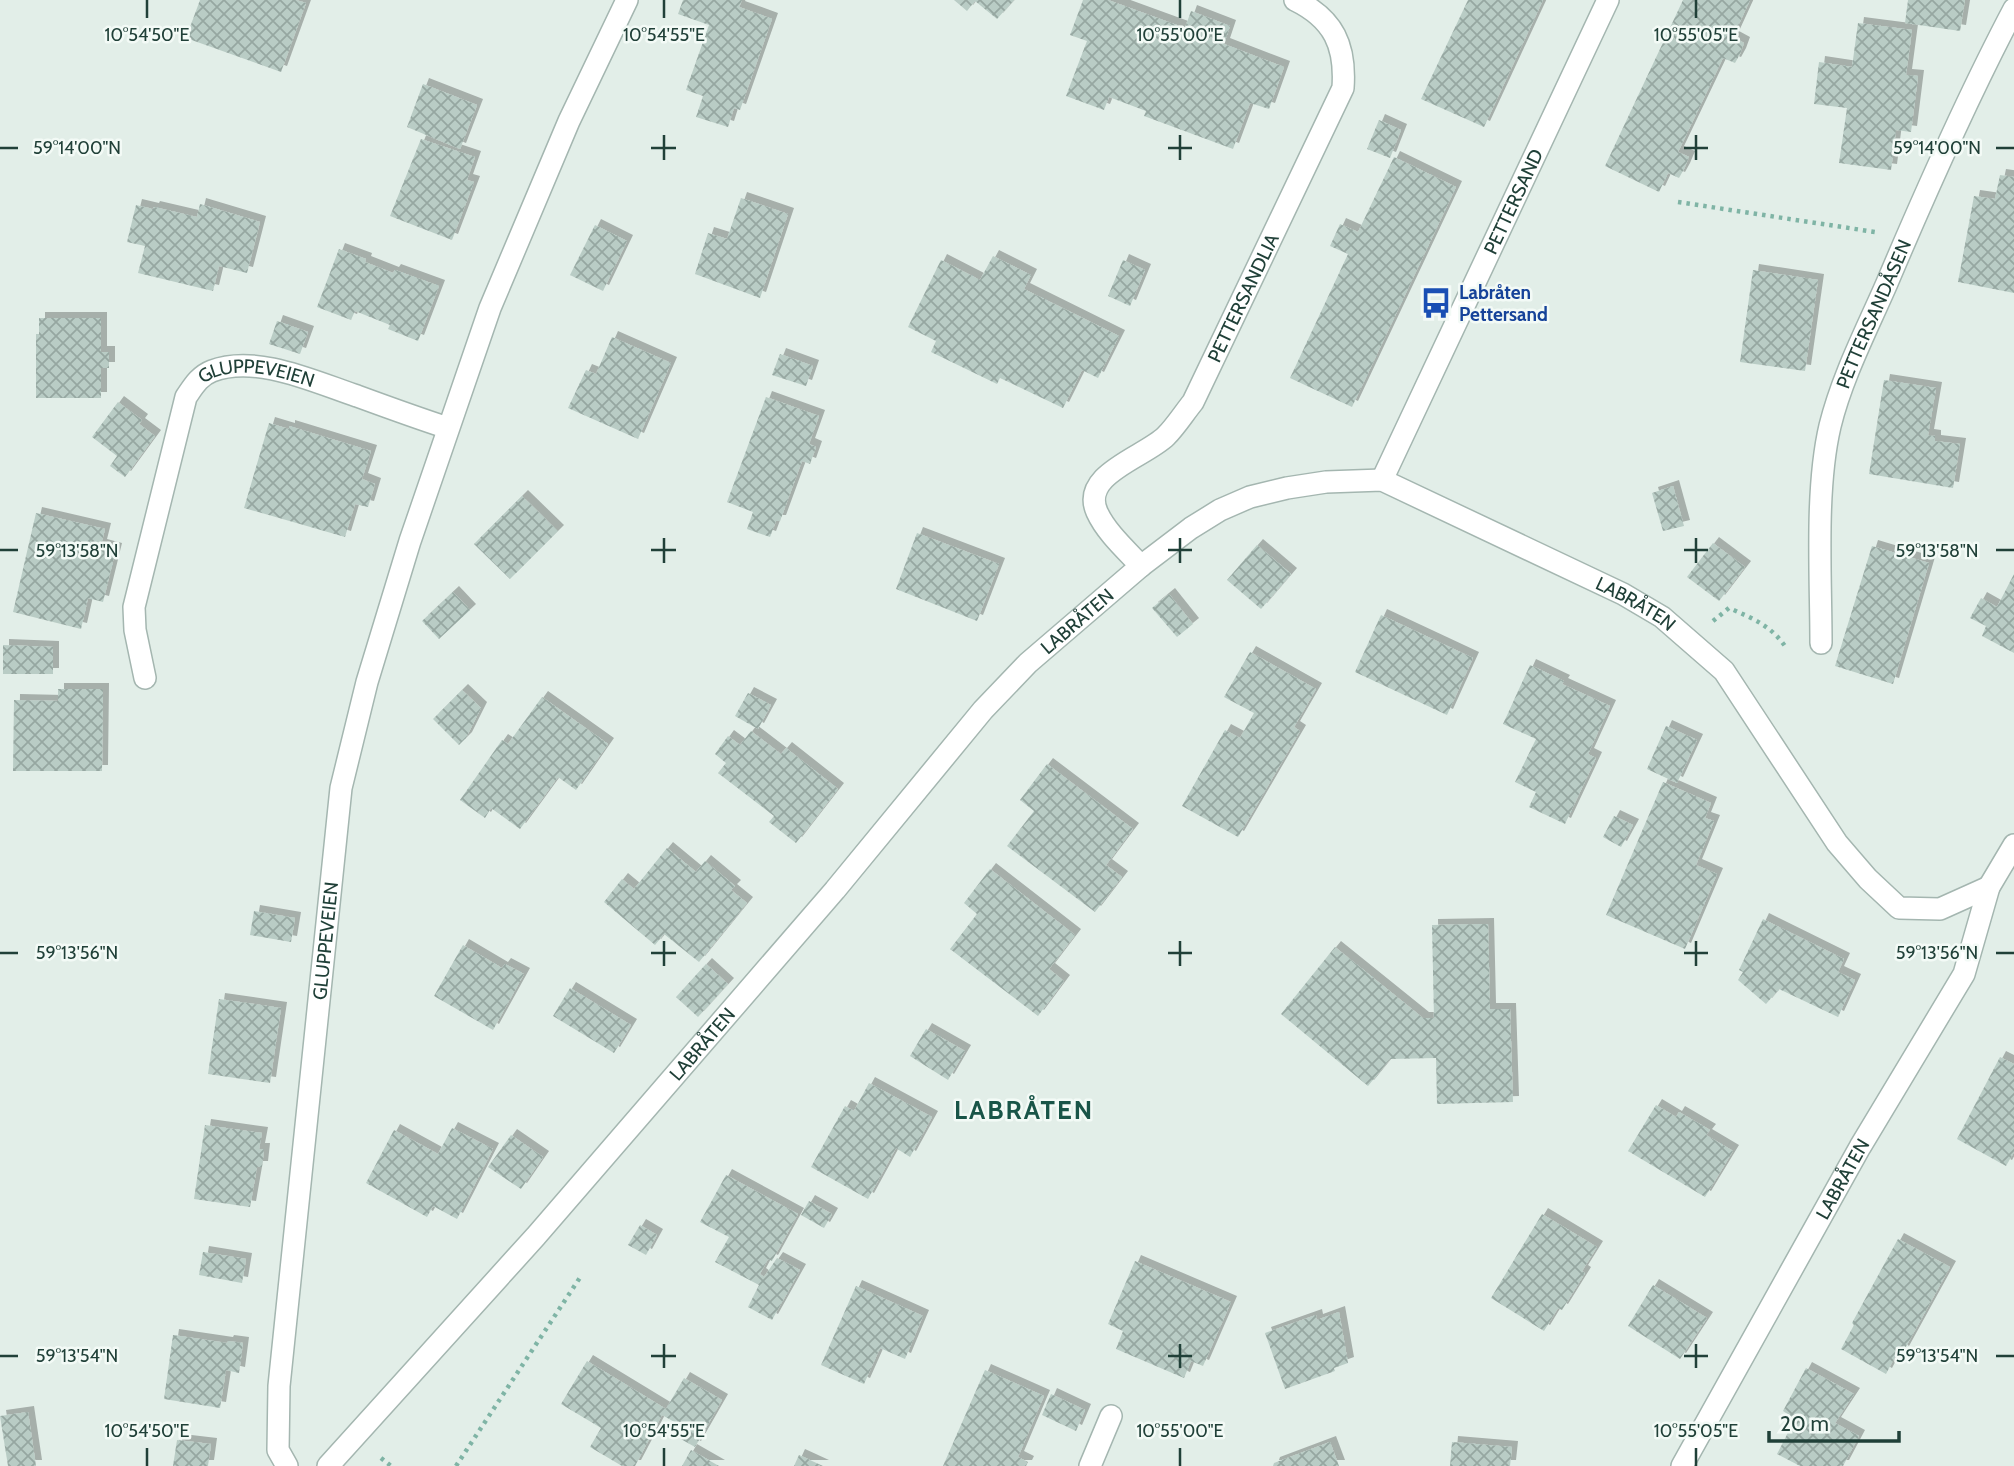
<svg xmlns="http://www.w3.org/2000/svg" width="2014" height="1466" font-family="Cabin,sans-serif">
<defs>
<pattern id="building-cross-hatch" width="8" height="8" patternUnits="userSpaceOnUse" patternTransform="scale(1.75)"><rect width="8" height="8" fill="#b9ccc5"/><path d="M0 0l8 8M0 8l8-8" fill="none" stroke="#96a7a1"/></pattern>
<filter id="shadow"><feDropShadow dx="6" dy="-6" stdDeviation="0" flood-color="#0004"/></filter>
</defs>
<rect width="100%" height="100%" fill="#e2eee8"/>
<g fill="url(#building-cross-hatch)" filter="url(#shadow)">
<polygon points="200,0 296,0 306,3 281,72 186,38"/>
<polygon points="683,0 742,0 739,7 772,19 740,110 734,108 728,127 696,117 703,96 686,90 709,25 678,14"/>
<polygon points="954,0 1014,0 997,19 975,1 967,11"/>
<polygon points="1083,0 1108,0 1185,28 1191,11 1230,26 1224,44 1284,67 1269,109 1250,103 1233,149 1144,116 1146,111 1109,97 1104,110 1066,96 1087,41 1070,35"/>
<polygon points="1468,0 1543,0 1484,127 1421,99"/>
<polygon points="1683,0 1750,0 1733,37 1744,43 1740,54 1735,63 1723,58 1678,152 1689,157 1684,169 1679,178 1668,173 1659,192 1605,166"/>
<polygon points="1908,0 1965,0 1960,31 1905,23"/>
<polygon points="1858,23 1912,30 1906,75 1918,76 1911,132 1896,130 1891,170 1839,163 1847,108 1814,104 1819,62 1852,67"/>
<polygon points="423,84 477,105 460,149 407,127"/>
<polygon points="1379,120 1401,130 1390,158 1367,149"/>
<polygon points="421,139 475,157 467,180 474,182 452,240 390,216"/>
<polygon points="1394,157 1456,187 1352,407 1290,378 1348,254 1330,246 1340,224 1358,232"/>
<polygon points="2000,175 2014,177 2014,293 1958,282 1974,196 1995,199"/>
<polygon points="741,198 788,214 760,298 695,274 708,233 727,239"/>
<polygon points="200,204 260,222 247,273 219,266 213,291 138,273 145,246 127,242 136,205 153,209 154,207 197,217"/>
<polygon points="595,225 627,241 603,291 570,275"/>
<polygon points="339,249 366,259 365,262 393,273 395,270 439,286 418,341 388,329 390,325 355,311 351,320 317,307"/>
<polygon points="993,256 1031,275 1024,289 1119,336 1098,378 1082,370 1063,408 1000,378 997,384 931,352 936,341 908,327 941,260 980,280"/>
<polygon points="1123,260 1145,270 1130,306 1108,296"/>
<polygon points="1753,270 1818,280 1805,371 1740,362"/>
<polygon points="39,318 101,318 101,352 109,352 109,368 101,368 101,398 36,398 36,334 39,334"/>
<polygon points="277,321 308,332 300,354 269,344"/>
<polygon points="612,337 671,363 638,439 568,408 586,370 596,374"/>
<polygon points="780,354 813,366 806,386 772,375"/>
<polygon points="1884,380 1936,388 1928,435 1935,436 1935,441 1960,444 1953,488 1869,474"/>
<polygon points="766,397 819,416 809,444 816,447 810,464 802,461 780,521 776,521 770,537 747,529 753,512 727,502"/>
<polygon points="118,402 142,420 139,424 155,436 125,477 110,466 117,456 92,437"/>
<polygon points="269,423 289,429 289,426 371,451 362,479 375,484 368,507 355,504 345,537 244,508"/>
<polygon points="1673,486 1684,526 1663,531 1652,493"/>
<polygon points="522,496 558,531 510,579 474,544"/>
<polygon points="36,513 105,529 101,545 116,549 103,602 88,598 81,629 13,612"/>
<polygon points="917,533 999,564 977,621 896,589"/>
<polygon points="1713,543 1745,567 1719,601 1687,577"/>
<polygon points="1257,545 1291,574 1261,609 1227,580"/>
<polygon points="1872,546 1929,563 1893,684 1835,666"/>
<polygon points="2014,574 2014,653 1982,636 1986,626 1970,618 1981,598 1997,607"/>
<polygon points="453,592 470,610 439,639 422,621"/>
<polygon points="1169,594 1193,624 1177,637 1152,608"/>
<polygon points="1381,615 1473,658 1447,715 1355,672"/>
<polygon points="3,645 53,647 53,674 3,674"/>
<polygon points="1250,652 1316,689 1294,727 1300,731 1238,837 1182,806 1225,730 1240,738 1254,713 1224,697"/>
<polygon points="1530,665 1564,681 1562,684 1610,706 1588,754 1596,758 1565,824 1529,807 1536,792 1515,782 1536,739 1503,724"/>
<polygon points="58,689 103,689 102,771 13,771 14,700 58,701"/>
<polygon points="462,690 481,708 466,738 459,745 433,719"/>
<polygon points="748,693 771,705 758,729 735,716"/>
<polygon points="542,697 608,744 576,790 558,777 520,829 491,808 485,818 460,800 502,740 508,744"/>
<polygon points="1666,726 1697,740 1677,783 1647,769"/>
<polygon points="751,731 781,754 786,748 838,789 796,843 769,822 774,816 718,773 726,763 715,754 728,736 740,745"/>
<polygon points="1047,764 1133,829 1106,865 1122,877 1095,912 1007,846 1034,811 1020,800"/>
<polygon points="1663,782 1711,803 1705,818 1714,821 1696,865 1717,874 1685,949 1606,915"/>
<polygon points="1614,816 1633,825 1621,847 1603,837"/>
<polygon points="667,848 696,872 705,861 735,886 731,890 747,903 699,962 664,934 655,945 604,902 622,879 634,889"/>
<polygon points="990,869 1075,935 1049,969 1064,981 1038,1016 950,949 977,914 964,903"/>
<polygon points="254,911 295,918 291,942 250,935"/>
<polygon points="1763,919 1844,959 1838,972 1855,980 1838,1017 1779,989 1766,1004 1738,980 1743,972 1739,970"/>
<polygon points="1488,924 1490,1009 1510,1009 1513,1102 1437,1104 1436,1058 1390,1059 1368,1086 1281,1014 1335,947 1423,1018 1434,1018 1432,925"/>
<polygon points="463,945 502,968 505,964 524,974 493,1030 434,996"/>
<polygon points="706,964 728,984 698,1017 676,997"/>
<polygon points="570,988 631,1025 614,1053 553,1016"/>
<polygon points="219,999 281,1008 270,1083 208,1074"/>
<polygon points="926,1029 965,1051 948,1080 910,1056"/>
<polygon points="2000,1057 2014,1064 2014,1152 2006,1166 1957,1139"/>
<polygon points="869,1083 932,1117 910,1157 896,1148 868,1199 811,1167 845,1106 854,1111"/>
<polygon points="1656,1105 1676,1117 1679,1112 1710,1130 1706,1135 1733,1151 1705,1197 1628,1151"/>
<polygon points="205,1125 262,1133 259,1149 264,1149 262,1167 257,1167 250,1207 194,1199"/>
<polygon points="452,1128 493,1149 457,1219 433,1206 427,1217 366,1183 394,1130 438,1154"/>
<polygon points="511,1135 543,1157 521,1189 488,1167"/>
<polygon points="726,1175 798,1214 772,1261 768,1259 760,1274 764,1277 777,1258 800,1270 772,1320 748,1307 759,1285 715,1262 729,1237 700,1222"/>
<polygon points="809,1201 832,1214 824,1228 801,1215"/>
<polygon points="1542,1214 1597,1247 1582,1271 1585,1273 1562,1310 1558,1308 1544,1331 1491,1298"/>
<polygon points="640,1225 657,1235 646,1255 628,1245"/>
<polygon points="1898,1239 1950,1267 1903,1352 1899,1349 1886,1374 1841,1349 1854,1325 1852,1323"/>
<polygon points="203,1252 246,1259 242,1283 199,1275"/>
<polygon points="1135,1261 1231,1302 1203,1366 1191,1361 1184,1378 1116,1349 1123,1331 1108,1324"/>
<polygon points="1653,1285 1707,1318 1680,1359 1628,1326"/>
<polygon points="856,1286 923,1316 905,1359 880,1348 864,1384 821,1365"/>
<polygon points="1339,1312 1348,1363 1334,1368 1335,1371 1285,1389 1265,1333 1316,1315 1317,1320"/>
<polygon points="173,1335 227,1343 228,1341 243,1343 239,1373 226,1370 220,1408 164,1399"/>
<polygon points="587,1361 666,1409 684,1378 722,1400 695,1447 679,1438 685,1428 662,1415 635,1466 622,1466 590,1447 601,1428 561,1404"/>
<polygon points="1806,1368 1854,1394 1835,1423 1859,1436 1843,1466 1800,1466 1777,1454 1795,1419 1783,1411"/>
<polygon points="985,1370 1044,1396 1018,1457 1028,1462 1026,1466 943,1466"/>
<polygon points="1051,1394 1085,1410 1076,1431 1042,1415"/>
<polygon points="28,1412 36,1466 8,1466 0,1416"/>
<polygon points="177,1440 211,1444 208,1466 173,1466"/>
<polygon points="1330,1442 1339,1466 1273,1466 1274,1463"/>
<polygon points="1452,1442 1512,1447 1510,1466 1450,1466"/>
<polygon points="691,1450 719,1466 682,1466"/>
<polygon points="799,1455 823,1466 794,1466"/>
</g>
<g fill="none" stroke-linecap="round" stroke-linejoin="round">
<defs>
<g id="minor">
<path id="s1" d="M1382 480 1608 0"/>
<path id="s2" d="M1141 566C1126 550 1106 532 1097 512 1080 474 1145 457 1166 436 1176 426 1184 413 1193 402L1343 88C1346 46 1334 19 1295 0"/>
<path id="s3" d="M1821 643C1821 577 1815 490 1830 426 1842 377 1867 329 1887 283 1926 191 1967 98 2014 9"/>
<path id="s4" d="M145 678 135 630 134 607 186 397C193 387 199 376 212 371 256 354 315 382 357 396 387 407 417 418 448 428"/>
<path id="s5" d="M287 1466 278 1450 279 1386 341 788 367 682 410 541 490 308 569 121 627 0"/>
<path id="s6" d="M328 1466 536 1236 835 890 983 710 1028 663 1141 566 1191 528 1220 510 1250 497 1287 488 1326 482 1382 480 1623 594 1662 617 1724 671 1837 843 1868 879 1899 908 1940 909 1989 887"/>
<polyline points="1090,1466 1111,1416"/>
<path id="s7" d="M1682 1466 1860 1147 1964 974 1989 887 2014 845"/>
</g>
</defs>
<use href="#minor" stroke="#a4b6b0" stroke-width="24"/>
<g stroke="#7fb4a5" stroke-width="4.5" stroke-dasharray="3.5 5" stroke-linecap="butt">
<polyline points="1678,202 1875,232"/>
<path d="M1713 621 1729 608C1754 619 1772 626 1787 649"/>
<polyline points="381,1458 391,1466"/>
<polyline points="456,1466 581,1276"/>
</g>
<use href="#minor" stroke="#fff" stroke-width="21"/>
</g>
<path fill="none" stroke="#204038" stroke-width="2.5" d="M147 0V18M664 0V18M1180 0V18M1696 0V18M664 135V160M1180 135V160M1696 135V160M0 148H18M651 148H676M1168 148H1192M1684 148H1708M1996 148H2014M664 538V563M1180 538V563M1696 538V563M0 550H18M651 550H676M1168 550H1192M1684 550H1708M1996 550H2014M664 941V966M1180 941V966M1696 941V966M0 953H18M651 953H676M1168 953H1192M1684 953H1708M1996 953H2014M664 1344V1368M1180 1344V1368M1696 1344V1368M0 1356H18M651 1356H676M1168 1356H1192M1684 1356H1708M1996 1356H2014M147 1448V1466M664 1448V1466M1180 1448V1466M1696 1448V1466"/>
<defs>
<symbol id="bus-bare" viewBox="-9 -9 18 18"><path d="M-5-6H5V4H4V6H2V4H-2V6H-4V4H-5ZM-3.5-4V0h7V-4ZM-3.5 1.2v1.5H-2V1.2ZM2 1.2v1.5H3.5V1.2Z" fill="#1a4fb4" stroke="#f3faf6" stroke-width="2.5" paint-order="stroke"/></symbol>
</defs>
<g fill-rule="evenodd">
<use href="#bus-bare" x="1414" y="281" width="44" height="44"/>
</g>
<g text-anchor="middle" stroke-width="5" stroke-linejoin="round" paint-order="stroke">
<g font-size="19" fill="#204038" stroke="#f3faf6">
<text dy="7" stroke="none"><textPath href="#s1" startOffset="308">PETTERSAND</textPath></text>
<text dy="7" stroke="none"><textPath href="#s2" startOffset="341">PETTERSANDLIA</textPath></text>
<text dy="7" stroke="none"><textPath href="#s3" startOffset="338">PETTERSANDÅSEN</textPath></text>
<text dy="7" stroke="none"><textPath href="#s4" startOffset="371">GLUPPEVEIEN</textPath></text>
<text dy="7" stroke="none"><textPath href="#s6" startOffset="1760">LABRÅTEN</textPath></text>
<text dy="7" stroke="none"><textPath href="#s6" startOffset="1130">LABRÅTEN</textPath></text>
<text dy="7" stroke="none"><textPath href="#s5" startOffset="530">GLUPPEVEIEN</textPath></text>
<text dy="7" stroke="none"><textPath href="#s6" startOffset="564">LABRÅTEN</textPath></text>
<text dy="7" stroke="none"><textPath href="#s7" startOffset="329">LABRÅTEN</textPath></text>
</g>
<g font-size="19" font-weight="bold" fill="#164399" stroke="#f3faf6" text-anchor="start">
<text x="1459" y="299">Labråten<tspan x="1459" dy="22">Pettersand</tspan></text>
</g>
<g font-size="26" font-weight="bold" letter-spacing="2" fill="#195548" stroke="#f3faf6">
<text x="1024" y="1119">LABRÅTEN</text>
</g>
</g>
<g font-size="18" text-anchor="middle" fill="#204038" stroke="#f3faf6" stroke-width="5" stroke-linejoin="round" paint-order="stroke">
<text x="147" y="41">10°54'50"E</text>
<text x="664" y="41">10°54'55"E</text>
<text x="1180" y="41">10°55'00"E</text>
<text x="1696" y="41">10°55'05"E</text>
<text x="77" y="154">59°14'00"N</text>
<text x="1937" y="154">59°14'00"N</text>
<text x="77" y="557">59°13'58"N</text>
<text x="1937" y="557">59°13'58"N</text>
<text x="77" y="959">59°13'56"N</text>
<text x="1937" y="959">59°13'56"N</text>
<text x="77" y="1362">59°13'54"N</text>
<text x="1937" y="1362">59°13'54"N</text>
<text x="147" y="1437">10°54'50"E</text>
<text x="664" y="1437">10°54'55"E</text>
<text x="1180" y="1437">10°55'00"E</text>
<text x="1696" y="1437">10°55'05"E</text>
</g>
<path d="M1769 1431v10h130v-10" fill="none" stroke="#204038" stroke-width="3.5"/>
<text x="1780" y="1431" font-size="21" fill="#204038" stroke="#f3faf6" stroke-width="5" paint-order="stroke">20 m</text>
</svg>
